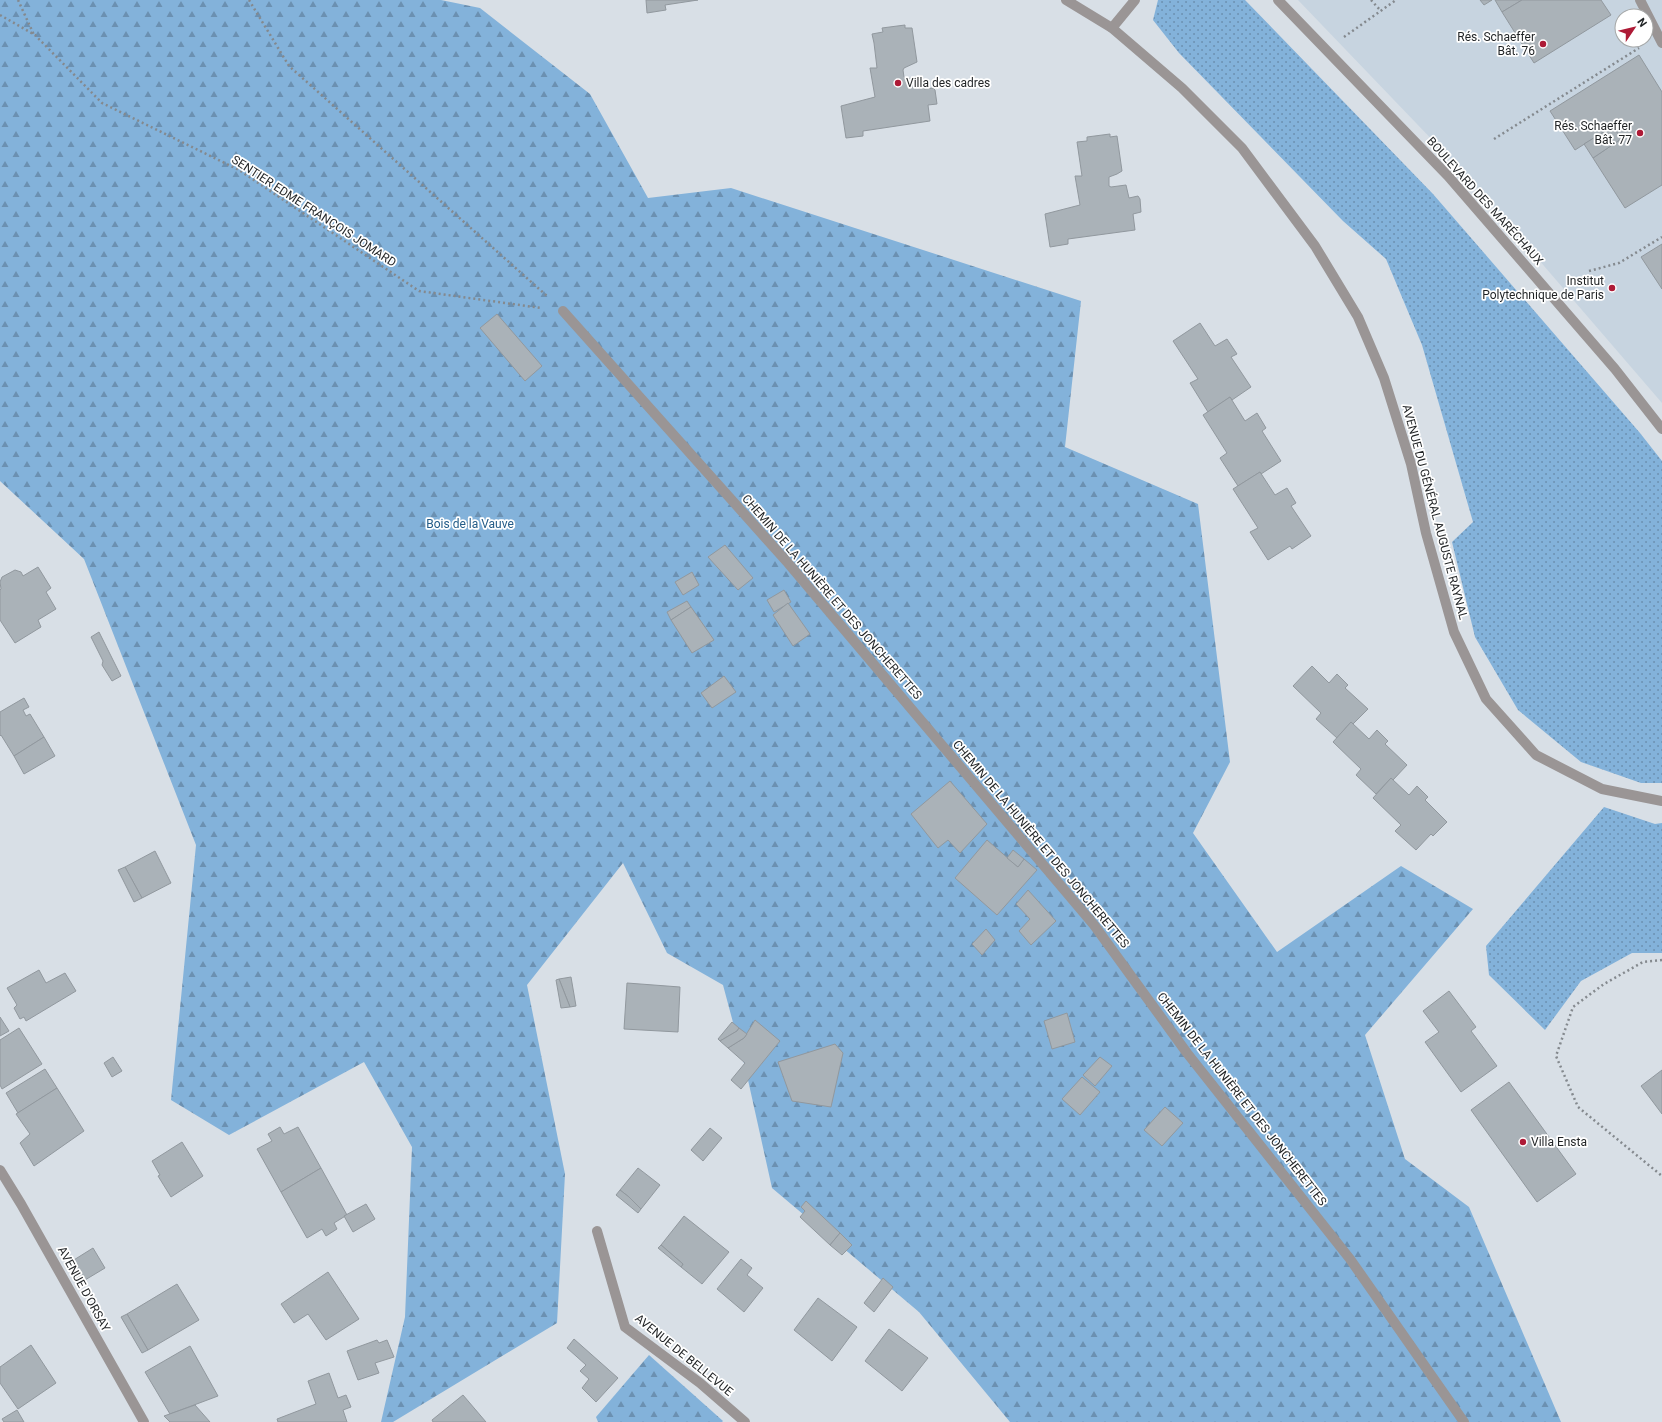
<svg xmlns="http://www.w3.org/2000/svg" width="1662" height="1422" font-family="Roboto,sans-serif">
<defs>
<pattern id="grass-dots" width="8" height="8" patternUnits="userSpaceOnUse"><rect width="8" height="8" fill="#83b2da"/><path d="M2 2h.1M6 6h.1" fill="none" stroke="#6b90b1" stroke-width="1.8" stroke-linecap="round"/></pattern>
<pattern id="forest-firs" width="22" height="20" patternUnits="userSpaceOnUse"><rect width="22" height="20" fill="#83b2da"/><path d="M5 1l3.5 6h-7zM16 11l3.5 6h-7z" fill="#6b90b1"/></pattern>
</defs>
<rect width="100%" height="100%" fill="#d8dfe6"/>
<path fill="#c7d4e0" fill-rule="evenodd" d="M1298 0H1662V403L1464 173ZM1622 16H1646V40H1622Z"/>
<g fill="url(#grass-dots)">
<polygon points="1158,0 1245,0 1433,194 1640,433 1662,461 1662,783 1641,783 1581,762 1518,710 1475,637 1452,542 1473,522 1422,345 1386,259 1343,221 1179,53 1153,20"/>
<polygon points="1604,807 1655,824 1662,823 1662,953 1632,953 1581,981 1545,1030 1489,975 1486,946"/>
</g>
<g fill="url(#forest-firs)">
<polygon points="0,0 441,0 480,8 590,94 648,198 731,188 1081,301 1065,447 1198,504 1230,762 1193,833 1277,952 1401,866 1473,909 1365,1035 1405,1159 1469,1207 1561,1422 1010,1422 919,1312 772,1188 746,1071 723,985 667,953 623,863 527,985 565,1174 557,1323 393,1422 381,1422 405,1317 412,1147 364,1062 229,1135 171,1100 196,845 84,559 0,481"/>
<polygon points="649,1355 723,1421 722,1422 598,1422 596,1417"/>
</g>
<g fill="#aab2b8" stroke="#91989e">
<polygon points="646,0 698,0 665,5 666,10 647,13"/>
<polygon points="1480,0 1492,0 1484,5"/>
<polygon points="1495,0 1522,0 1502,12"/>
<polygon points="1522,0 1601,0 1611,15 1534,63 1502,12"/>
<polygon points="905,25 905,28 912,28 917,62 904,68 903,70 904,77 906,79 922,76 924,89 933,88 935,90 937,104 928,105 930,121 863,131 863,136 846,138 841,106 875,97 870,68 877,68 874,43 872,34 883,32 882,28"/>
<polygon points="1639,55 1662,92 1662,185 1625,208 1593,158 1621,139 1613,126 1575,150 1550,111"/>
<polygon points="1613,126 1621,139 1593,158 1584,144"/>
<polygon points="1110,134 1110,137 1117,136 1122,171 1117,174 1109,177 1109,186 1111,187 1126,185 1129,198 1138,196 1140,199 1141,212 1133,214 1135,230 1068,239 1068,244 1050,247 1045,214 1080,205 1075,176 1082,176 1077,142 1087,141 1087,137"/>
<polygon points="1662,244 1662,289 1641,257"/>
<polygon points="497,314 542,366 525,381 480,328"/>
<polygon points="1200,323 1215,346 1227,339 1237,354 1231,357 1251,387 1232,400 1230,397 1208,412 1190,383 1198,379 1173,341"/>
<polygon points="1230,397 1245,421 1257,413 1266,428 1262,431 1281,461 1261,474 1260,472 1238,486 1220,458 1227,453 1203,415"/>
<polygon points="1260,472 1275,495 1287,488 1296,503 1291,506 1311,536 1292,549 1290,546 1268,560 1250,532 1258,528 1233,489"/>
<polygon points="725,545 753,578 738,590 708,557"/>
<polygon points="38,567 51,588 46,592 56,609 38,620 41,627 15,643 0,620 0,590 1,589 0,582 2,577 15,570 21,572 23,576"/>
<polygon points="692,572 699,585 683,595 675,582"/>
<polygon points="784,590 791,602 774,612 767,600"/>
<polygon points="687,601 691,607 671,620 667,612"/>
<polygon points="788,603 810,634 793,646 773,615"/>
<polygon points="691,607 714,640 692,653 671,620"/>
<polygon points="99,632 121,676 112,681 102,665 103,661 91,637"/>
<polygon points="1312,666 1329,683 1337,674 1348,685 1345,688 1368,709 1353,724 1351,722 1337,738 1316,719 1321,713 1293,686"/>
<polygon points="724,676 736,692 712,708 701,693"/>
<polygon points="24,698 29,707 23,710 26,716 30,714 44,737 14,756 1,735 0,736 0,712"/>
<polygon points="1351,722 1369,739 1377,730 1388,741 1385,744 1407,765 1393,780 1391,778 1376,794 1356,775 1361,769 1333,742"/>
<polygon points="44,737 55,756 24,774 14,756"/>
<polygon points="1391,778 1409,795 1417,786 1428,797 1425,800 1447,822 1433,836 1431,834 1416,850 1395,831 1401,825 1373,798"/>
<polygon points="950,781 987,824 960,853 948,840 938,848 911,814"/>
<polygon points="987,840 1018,867 1024,859 1037,870 997,915 955,878"/>
<polygon points="1013,850 1024,859 1018,867 1007,858"/>
<polygon points="155,851 171,883 142,898 125,867"/>
<polygon points="125,867 142,898 134,902 118,870"/>
<polygon points="1028,890 1056,921 1031,945 1019,931 1030,919 1016,904"/>
<polygon points="986,929 995,940 982,955 972,944"/>
<polygon points="39,970 46,983 65,973 76,991 26,1021 24,1017 20,1019 14,1008 17,1005 7,988"/>
<polygon points="571,977 576,1006 570,1007 559,979"/>
<polygon points="559,979 570,1007 561,1008 556,980"/>
<polygon points="627,983 680,987 678,1032 624,1029"/>
<polygon points="1449,991 1476,1027 1471,1031 1497,1066 1461,1092 1425,1042 1439,1032 1423,1011"/>
<polygon points="1067,1013 1075,1042 1052,1049 1044,1021"/>
<polygon points="0,1017 9,1031 0,1036"/>
<polygon points="755,1020 780,1041 741,1089 731,1080 745,1063 728,1048 744,1038"/>
<polygon points="732,1022 739,1028 737,1031 720,1041 718,1039"/>
<polygon points="19,1028 42,1064 2,1089 0,1085 0,1040"/>
<polygon points="739,1028 747,1034 744,1038 728,1048 720,1041 737,1031"/>
<polygon points="835,1044 843,1053 831,1107 792,1101 778,1062"/>
<polygon points="113,1057 122,1071 112,1077 104,1063"/>
<polygon points="1100,1057 1112,1066 1095,1086 1083,1075"/>
<polygon points="45,1069 57,1088 18,1113 6,1093"/>
<polygon points="1662,1070 1662,1114 1641,1086"/>
<polygon points="1082,1077 1100,1092 1080,1115 1062,1099"/>
<polygon points="1509,1082 1576,1174 1537,1202 1471,1110"/>
<polygon points="57,1088 84,1131 34,1166 20,1143 30,1134 16,1114"/>
<polygon points="1165,1107 1183,1123 1162,1146 1144,1130"/>
<polygon points="280,1127 284,1134 298,1127 321,1168 281,1192 257,1149 272,1141 268,1134"/>
<polygon points="710,1128 722,1138 703,1161 691,1150"/>
<polygon points="182,1142 203,1176 171,1197 158,1176 160,1175 152,1161"/>
<polygon points="321,1168 347,1215 334,1223 337,1229 326,1236 322,1229 307,1238 281,1192"/>
<polygon points="638,1168 660,1185 641,1209 629,1197 620,1190"/>
<polygon points="620,1190 629,1197 641,1209 638,1213 616,1195"/>
<polygon points="806,1201 840,1233 830,1245 800,1217 805,1211 801,1207"/>
<polygon points="366,1204 375,1219 353,1232 344,1216"/>
<polygon points="684,1216 729,1252 702,1284 681,1267 683,1264 661,1245"/>
<polygon points="840,1233 852,1245 842,1255 830,1245"/>
<polygon points="661,1245 683,1264 681,1267 658,1248"/>
<polygon points="93,1248 105,1268 80,1283 69,1263"/>
<polygon points="741,1259 752,1268 747,1275 763,1288 744,1312 717,1289"/>
<polygon points="328,1272 359,1319 326,1340 308,1314 294,1323 281,1304"/>
<polygon points="883,1278 893,1287 874,1312 864,1303"/>
<polygon points="177,1284 199,1320 148,1350 127,1314"/>
<polygon points="818,1298 857,1327 832,1361 794,1330"/>
<polygon points="127,1314 148,1350 142,1353 121,1317"/>
<polygon points="889,1329 928,1358 902,1391 865,1361"/>
<polygon points="574,1339 618,1378 596,1402 582,1388 589,1379 580,1371 586,1365 567,1348"/>
<polygon points="377,1340 379,1343 387,1340 394,1357 375,1363 379,1373 358,1380 347,1351"/>
<polygon points="31,1345 56,1383 18,1409 0,1383 0,1367"/>
<polygon points="190,1346 218,1396 170,1414 145,1372"/>
<polygon points="329,1373 338,1398 346,1395 351,1407 343,1410 347,1422 278,1422 277,1419 316,1404 308,1381"/>
<polygon points="463,1395 486,1422 433,1422 432,1420"/>
<polygon points="195,1405 210,1422 170,1422 164,1416"/>
<polygon points="17,1410 24,1422 4,1422 2,1419"/>
</g>
<g fill="none" stroke-linecap="round" stroke-linejoin="round">
<g stroke="#84898e" stroke-width="2.5" stroke-dasharray="2 3" stroke-linecap="butt">
<polyline points="18,0 34,35"/>
<polyline points="249,0 289,66 547,296"/>
<polyline points="1371,0 1380,10"/>
<polyline points="0,15 35,35 102,103 239,170 419,291 541,308"/>
<polyline points="1344,37 1396,0"/>
<polyline points="1494,139 1639,48"/>
<polyline points="1589,271 1619,263 1662,237"/>
<polyline points="1662,960 1643,962 1604,984 1573,1007 1556,1056 1578,1107 1662,1176"/>
</g>
<g stroke="#9a9595" stroke-width="10">
<polyline points="1066,0 1112,28 1182,88 1242,148 1315,246 1358,317 1384,378 1411,464 1426,533 1454,632 1486,699 1536,755 1602,789 1662,801"/>
<polyline points="1640,0 1662,43"/>
<polyline points="1112,28 1135,0"/>
</g>
<g stroke="#9a9595" stroke-width="10">
<polyline points="1278,0 1448,176 1615,369 1662,429"/>
<polyline points="563,311 788,563 1094,925 1187,1053 1350,1259 1464,1422"/>
<polyline points="0,1170 21,1204 144,1422"/>
<polyline points="597,1231 625,1327 700,1383 745,1422"/>
</g>
</g>
<g fill="#ae1a36" stroke="#fff" stroke-width="1.5">
<circle cx="1543" cy="44" r="4"/>
<circle cx="898" cy="83" r="4"/>
<circle cx="1640" cy="133" r="4"/>
<circle cx="1612" cy="288" r="4"/>
<circle cx="1523" cy="1142" r="4"/>
</g>
<g text-anchor="middle" stroke-width="3.5" stroke-linejoin="round" paint-order="stroke">
<g font-size="12" fill="#1f2224" stroke="#fff" text-anchor="end">
<text x="1535" y="41">Rés. Schaeffer<tspan x="1535" dy="14">Bât. 76</tspan></text>
<text x="906" y="87" text-anchor="start">Villa des cadres</text>
<text x="1632" y="130">Rés. Schaeffer<tspan x="1632" dy="14">Bât. 77</tspan></text>
<text x="1604" y="285">Institut<tspan x="1604" dy="14">Polytechnique de Paris</tspan></text>
<text x="1531" y="1146" text-anchor="start">Villa Ensta</text>
</g>
<g font-size="12" fill="#1f2224" stroke="#fff">
<text transform="translate(1485 201) rotate(48)" y="4">BOULEVARD DES MARÉCHAUX</text>
<text transform="translate(314 211) rotate(33)" y="4">SENTIER EDME FRANÇOIS JOMARD</text>
<text transform="translate(1435 512) rotate(75)" y="4">AVENUE DU GÉNÉRAL AUGUSTE RAYNAL</text>
<text transform="translate(832 597) rotate(49)" y="4">CHEMIN DE LA HUNIÈRE ET DES JONCHERETTES</text>
<text transform="translate(1041 844) rotate(50)" y="4">CHEMIN DE LA HUNIÈRE ET DES JONCHERETTES</text>
<text transform="translate(1242 1099) rotate(52)" y="4">CHEMIN DE LA HUNIÈRE ET DES JONCHERETTES</text>
<text transform="translate(84 1289) rotate(61)" y="4">AVENUE D'ORSAY</text>
<text transform="translate(684 1355) rotate(39)" y="4">AVENUE DE BELLEVUE</text>
</g>
<g font-size="12" fill="#235c88" stroke="#fff">
<text x="470" y="528">Bois de la Vauve</text>
</g>
</g>
<g transform="translate(1634 28) rotate(55)"><circle r="19" fill="#ffffff" stroke="#a5a7a7"/>
<path d="M0-3L7 15L0 10L-7 15Z" fill="#ae1a36"/>
<text y="-6" font-size="11" font-weight="bold" text-anchor="middle" fill="#1f2224">N</text>
</g>
</svg>
